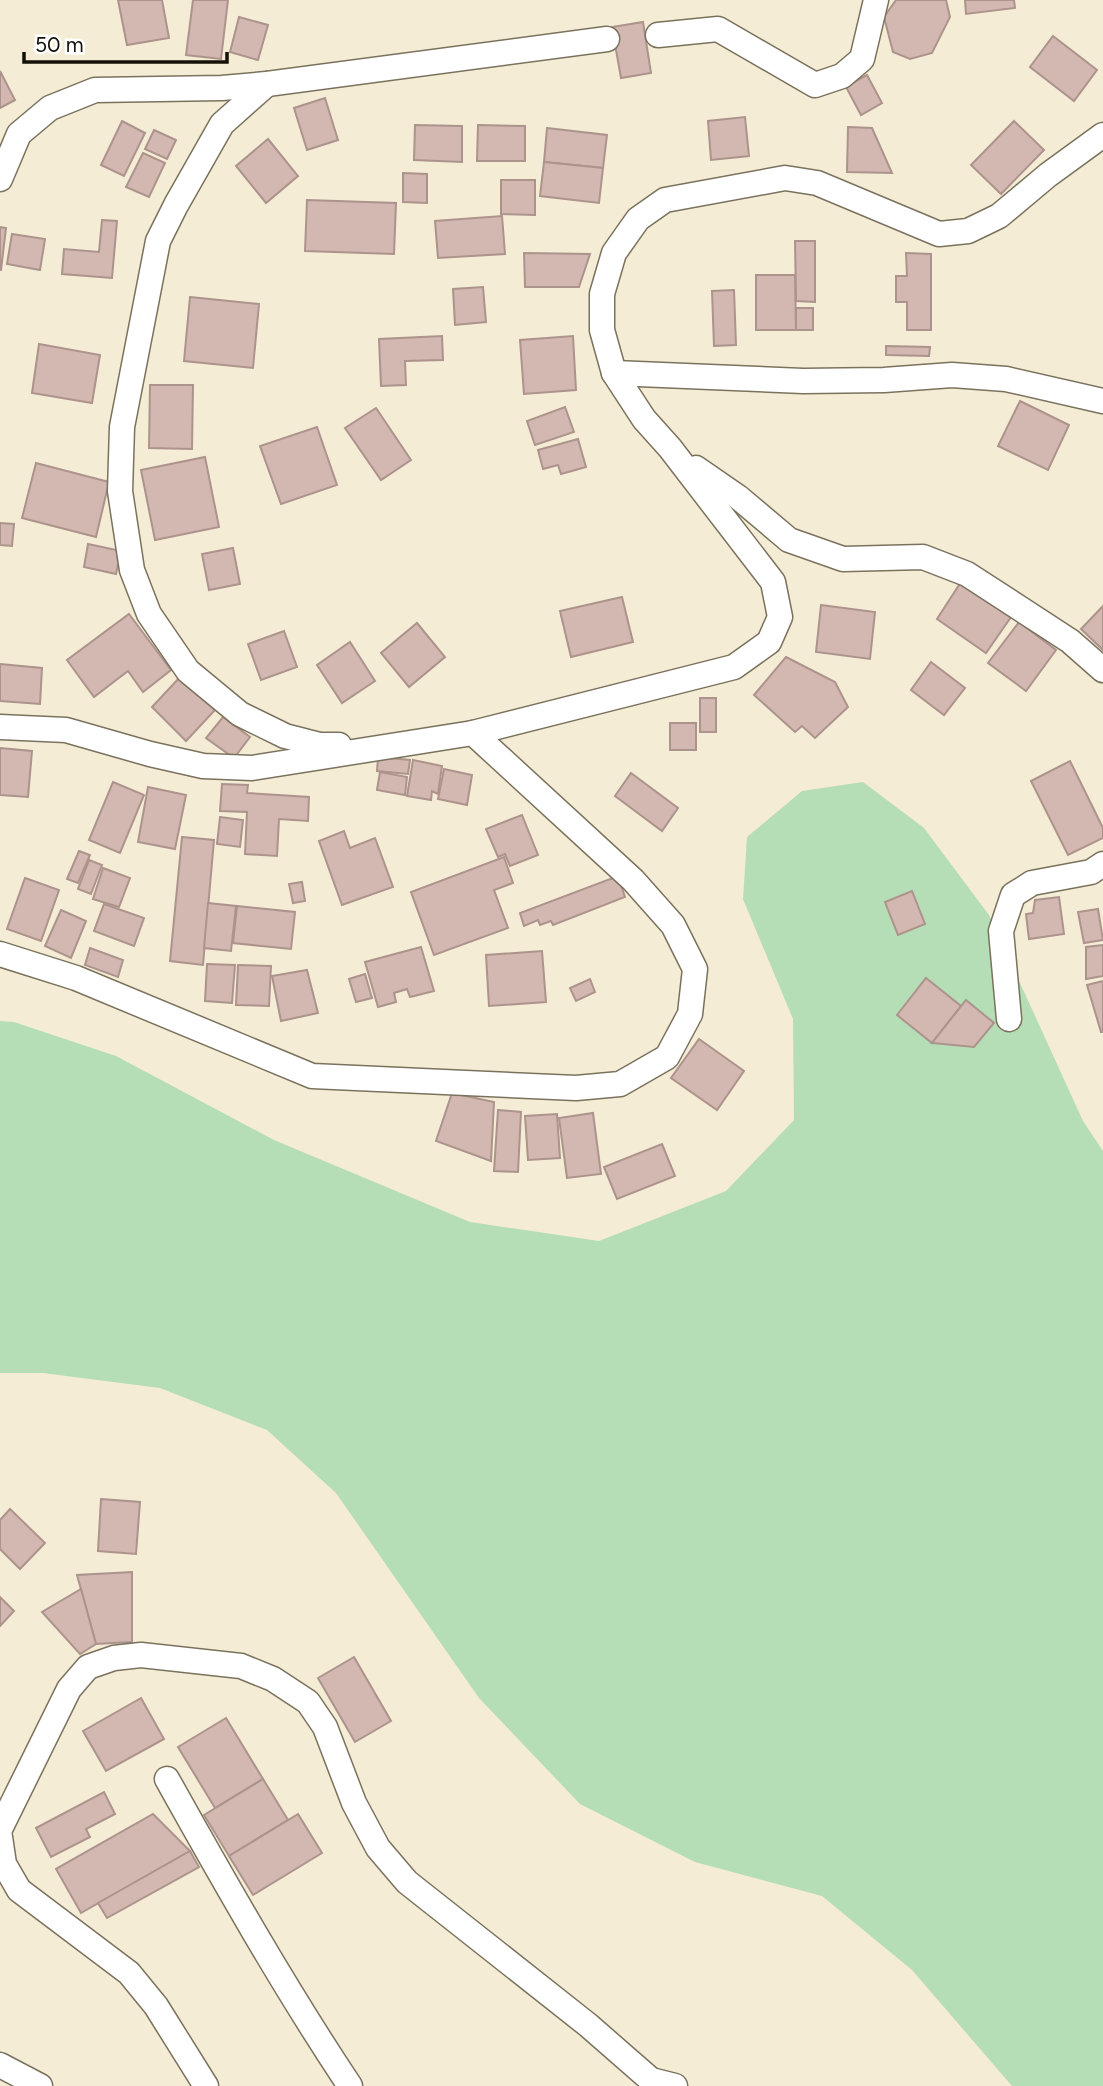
<svg xmlns="http://www.w3.org/2000/svg" width="1103" height="2086" font-family="Figtree,sans-serif">
<rect width="100%" height="100%" fill="#f5ecd5"/>
<polygon fill="#b5ddb6" points="863,782 924,828 989,915 1083,1121 1103,1151 1103,2086 1012,2086 912,1970 822,1896 695,1862 580,1804 479,1698 336,1493 267,1430 160,1388 43,1373 0,1373 0,1021 14,1022 116,1056 274,1140 470,1222 599,1241 726,1191 794,1120 793,1019 743,899 747,837 802,791"/>
<g fill="#d3b8b1" stroke="#ac938c" stroke-width="2">
<polygon points="118,0 162,0 169,38 127,45"/>
<polygon points="193,0 228,0 221,59 186,55"/>
<polygon points="896,0 946,0 950,17 932,53 910,59 893,52 884,17"/>
<polygon points="965,0 1014,0 1015,8 966,14"/>
<polygon points="239,17 268,25 258,60 230,52"/>
<polygon points="643,22 651,73 621,78 612,27"/>
<polygon points="1053,36 1097,70 1074,101 1030,67"/>
<polygon points="0,71 15,100 0,108"/>
<polygon points="867,75 882,103 861,115 846,87"/>
<polygon points="325,98 338,140 307,150 294,108"/>
<polygon points="745,117 749,156 711,160 708,121"/>
<polygon points="122,121 145,133 124,176 101,165"/>
<polygon points="1014,121 1044,150 1001,194 971,165"/>
<polygon points="415,125 462,126 462,162 414,160"/>
<polygon points="478,125 525,126 525,161 477,161"/>
<polygon points="848,127 872,128 892,173 847,172"/>
<polygon points="547,128 607,135 603,168 544,162"/>
<polygon points="154,130 176,140 167,159 145,149"/>
<polygon points="268,139 298,176 266,203 236,166"/>
<polygon points="143,153 165,163 149,197 126,187"/>
<polygon points="544,162 603,168 599,203 540,196"/>
<polygon points="403,173 427,174 427,203 403,202"/>
<polygon points="501,180 535,180 535,215 501,214"/>
<polygon points="307,200 396,203 394,254 305,251"/>
<polygon points="502,216 505,254 438,258 435,221"/>
<polygon points="102,220 117,221 112,278 62,274 64,249 99,252"/>
<polygon points="0,227 6,228 1,270 0,270"/>
<polygon points="12,234 45,239 40,270 7,264"/>
<polygon points="795,241 815,241 815,302 796,301"/>
<polygon points="524,253 590,254 579,287 525,287"/>
<polygon points="906,253 931,254 931,330 907,330 907,302 896,302 896,276 907,276"/>
<polygon points="756,275 795,275 796,330 756,330"/>
<polygon points="483,287 486,322 455,325 453,289"/>
<polygon points="734,290 736,345 714,346 712,291"/>
<polygon points="190,297 259,304 253,368 184,361"/>
<rect x="796" y="308" width="17" height="22"/>
<polygon points="442,336 443,360 405,361 406,385 381,386 379,339"/>
<polygon points="573,336 576,390 524,394 520,340"/>
<polygon points="39,344 100,355 92,403 32,393"/>
<polygon points="886,346 930,347 929,356 886,355"/>
<polygon points="150,385 193,385 192,449 149,448"/>
<polygon points="1020,401 1069,425 1048,470 998,446"/>
<polygon points="565,407 574,432 535,445 527,421"/>
<polygon points="376,408 411,460 381,480 345,428"/>
<polygon points="317,427 337,485 281,504 260,446"/>
<polygon points="578,439 586,467 561,474 558,465 543,469 538,450"/>
<polygon points="205,457 219,527 155,540 141,470"/>
<polygon points="36,463 109,482 96,537 22,518"/>
<polygon points="0,523 14,524 12,546 0,545"/>
<polygon points="88,544 121,551 116,574 84,567"/>
<polygon points="233,548 240,584 209,590 202,554"/>
<polygon points="961,582 1011,617 986,653 937,619"/>
<polygon points="622,597 633,642 571,657 560,611"/>
<polygon points="821,605 875,612 870,659 816,652"/>
<polygon points="1103,606 1103,650 1081,629"/>
<polygon points="129,614 171,670 143,692 128,671 94,697 67,660"/>
<polygon points="1019,622 1056,650 1026,691 988,663"/>
<polygon points="417,623 445,657 409,687 381,653"/>
<polygon points="284,631 297,667 261,680 248,644"/>
<polygon points="350,642 375,681 342,703 317,665"/>
<polygon points="786,657 835,682 848,707 815,738 802,726 795,732 754,695"/>
<polygon points="931,662 965,688 944,715 911,690"/>
<polygon points="0,664 42,668 40,704 0,701"/>
<polygon points="181,676 215,710 186,741 152,707"/>
<rect x="700" y="698" width="16" height="34"/>
<polygon points="223,717 250,737 234,758 206,738"/>
<rect x="670" y="723" width="26" height="27"/>
<polygon points="0,748 32,751 28,797 0,795"/>
<polygon points="378,757 410,760 408,774 377,771"/>
<polygon points="413,760 442,766 438,794 432,791 431,800 407,796"/>
<polygon points="1070,761 1103,828 1103,838 1068,855 1031,781"/>
<polygon points="444,769 472,775 467,805 438,799"/>
<polygon points="380,772 407,777 405,795 377,790"/>
<polygon points="631,773 678,808 662,831 615,796"/>
<polygon points="113,782 144,795 120,853 89,840"/>
<polygon points="222,784 248,785 247,793 309,797 308,821 279,819 277,856 245,854 247,812 220,811"/>
<polygon points="148,787 186,795 175,849 138,842"/>
<polygon points="522,815 538,855 510,866 505,854 498,857 486,829"/>
<polygon points="220,817 243,820 240,847 217,844"/>
<polygon points="344,831 350,848 375,838 393,887 342,905 319,841"/>
<polygon points="182,837 214,840 203,965 170,961"/>
<polygon points="79,851 90,855 78,883 67,879"/>
<polygon points="504,857 513,883 494,890 508,928 434,955 411,892"/>
<polygon points="89,860 102,865 91,894 78,889"/>
<polygon points="103,868 130,878 119,907 93,899"/>
<polygon points="618,876 625,897 553,925 551,921 540,925 538,920 524,926 520,913"/>
<polygon points="25,878 59,890 41,941 7,929"/>
<polygon points="302,882 305,901 293,903 289,884"/>
<polygon points="912,891 925,924 898,935 885,902"/>
<polygon points="1059,897 1064,934 1029,939 1026,914 1033,913 1035,900"/>
<polygon points="208,903 236,906 231,951 204,948"/>
<polygon points="104,904 144,918 134,946 94,931"/>
<polygon points="237,906 295,912 291,949 233,943"/>
<polygon points="1098,909 1103,940 1084,943 1078,912"/>
<polygon points="61,910 86,921 71,958 45,946"/>
<polygon points="1103,945 1103,976 1086,979 1086,947"/>
<polygon points="421,947 434,991 410,997 407,989 394,993 396,1002 378,1007 365,962"/>
<polygon points="90,948 123,960 118,977 85,965"/>
<polygon points="542,951 546,1002 489,1006 486,955"/>
<polygon points="207,964 235,965 232,1003 205,1001"/>
<polygon points="238,965 271,966 269,1006 236,1005"/>
<polygon points="307,970 318,1013 281,1021 272,976"/>
<polygon points="365,974 372,998 356,1002 349,979"/>
<polygon points="926,978 961,1006 932,1043 897,1015"/>
<polygon points="590,979 595,992 576,1001 570,988"/>
<polygon points="1103,981 1103,1032 1101,1032 1087,985"/>
<polygon points="966,1000 994,1023 974,1047 932,1043"/>
<polygon points="699,1039 744,1071 717,1110 671,1078"/>
<polygon points="452,1093 494,1102 491,1161 436,1141"/>
<polygon points="498,1110 521,1112 518,1172 494,1171"/>
<polygon points="593,1113 601,1174 567,1178 559,1118"/>
<polygon points="557,1114 560,1158 528,1160 525,1116"/>
<polygon points="662,1144 675,1176 617,1199 604,1167"/>
<polygon points="101,1499 140,1502 136,1554 98,1551"/>
<polygon points="10,1509 45,1543 20,1569 0,1549 0,1520"/>
<polygon points="132,1572 132,1642 96,1644 77,1575"/>
<polygon points="81,1589 96,1644 80,1654 42,1612"/>
<polygon points="0,1597 14,1611 0,1626"/>
<polygon points="354,1657 391,1721 355,1742 318,1678"/>
<polygon points="141,1698 164,1739 106,1771 83,1731"/>
<polygon points="226,1718 263,1779 215,1808 178,1747"/>
<polygon points="263,1779 288,1820 229,1856 204,1815"/>
<polygon points="104,1792 115,1814 86,1829 90,1837 51,1857 36,1828"/>
<polygon points="153,1814 190,1851 81,1913 56,1869"/>
<polygon points="298,1814 322,1853 253,1895 229,1856"/>
<polygon points="190,1851 199,1867 107,1918 98,1903"/>
</g>
<g fill="none" stroke-linecap="round" stroke-linejoin="round">
<defs>
<g id="street">
<polyline points="658,35 718,29 815,85 842,76 862,59 876,0"/>
<polyline points="267,84 222,124 176,205 158,241 122,427 120,491 132,570 149,614 188,671 240,714 285,736 320,745 339,745"/>
<polyline points="0,179 19,134 50,108 95,90 222,88 267,84 607,39"/>
<polyline points="614,373 803,381 884,380 952,375 1006,379 1103,401"/>
<polyline points="696,468 738,497 789,540 843,559 923,557 967,574 1070,641 1103,670"/>
<polyline points="0,727 66,730 150,754 203,766 252,768 473,733 734,667 769,642 780,617 773,582 670,448 644,419 614,373 602,330 602,294 614,253 638,219 665,200 785,178 817,183 939,234 968,231 999,216 1048,175 1103,135"/>
<polyline points="0,954 76,978 312,1076 576,1088 620,1084 667,1057 690,1014 695,969 673,925 633,880 473,733"/>
<polyline points="1009,1019 1001,931 1013,895 1032,883 1091,872 1103,864"/>
<path d="M167 1779C225 1883 284 1987 350 2086"/>
<polyline points="0,1829 69,1689 88,1667 114,1658 141,1655 241,1666 273,1679 308,1702 325,1727 354,1803 378,1848 407,1882 588,2025 651,2080 675,2086"/>
<polyline points="0,1837 4,1864 19,1890 129,1973 156,2006 206,2086"/>
<polyline points="0,2065 40,2086"/>
</g>
</defs>
<use href="#street" stroke="#7a725d" stroke-width="27"/>
<use href="#street" stroke="#fff" stroke-width="24"/>
</g>
<path d="M24 52v10h203v-10" fill="none" stroke="#151109" stroke-width="3.5"/>
<text x="35" y="52" font-size="21" fill="#151109" stroke="#ffffff" stroke-width="5" paint-order="stroke">50 m</text>
</svg>
